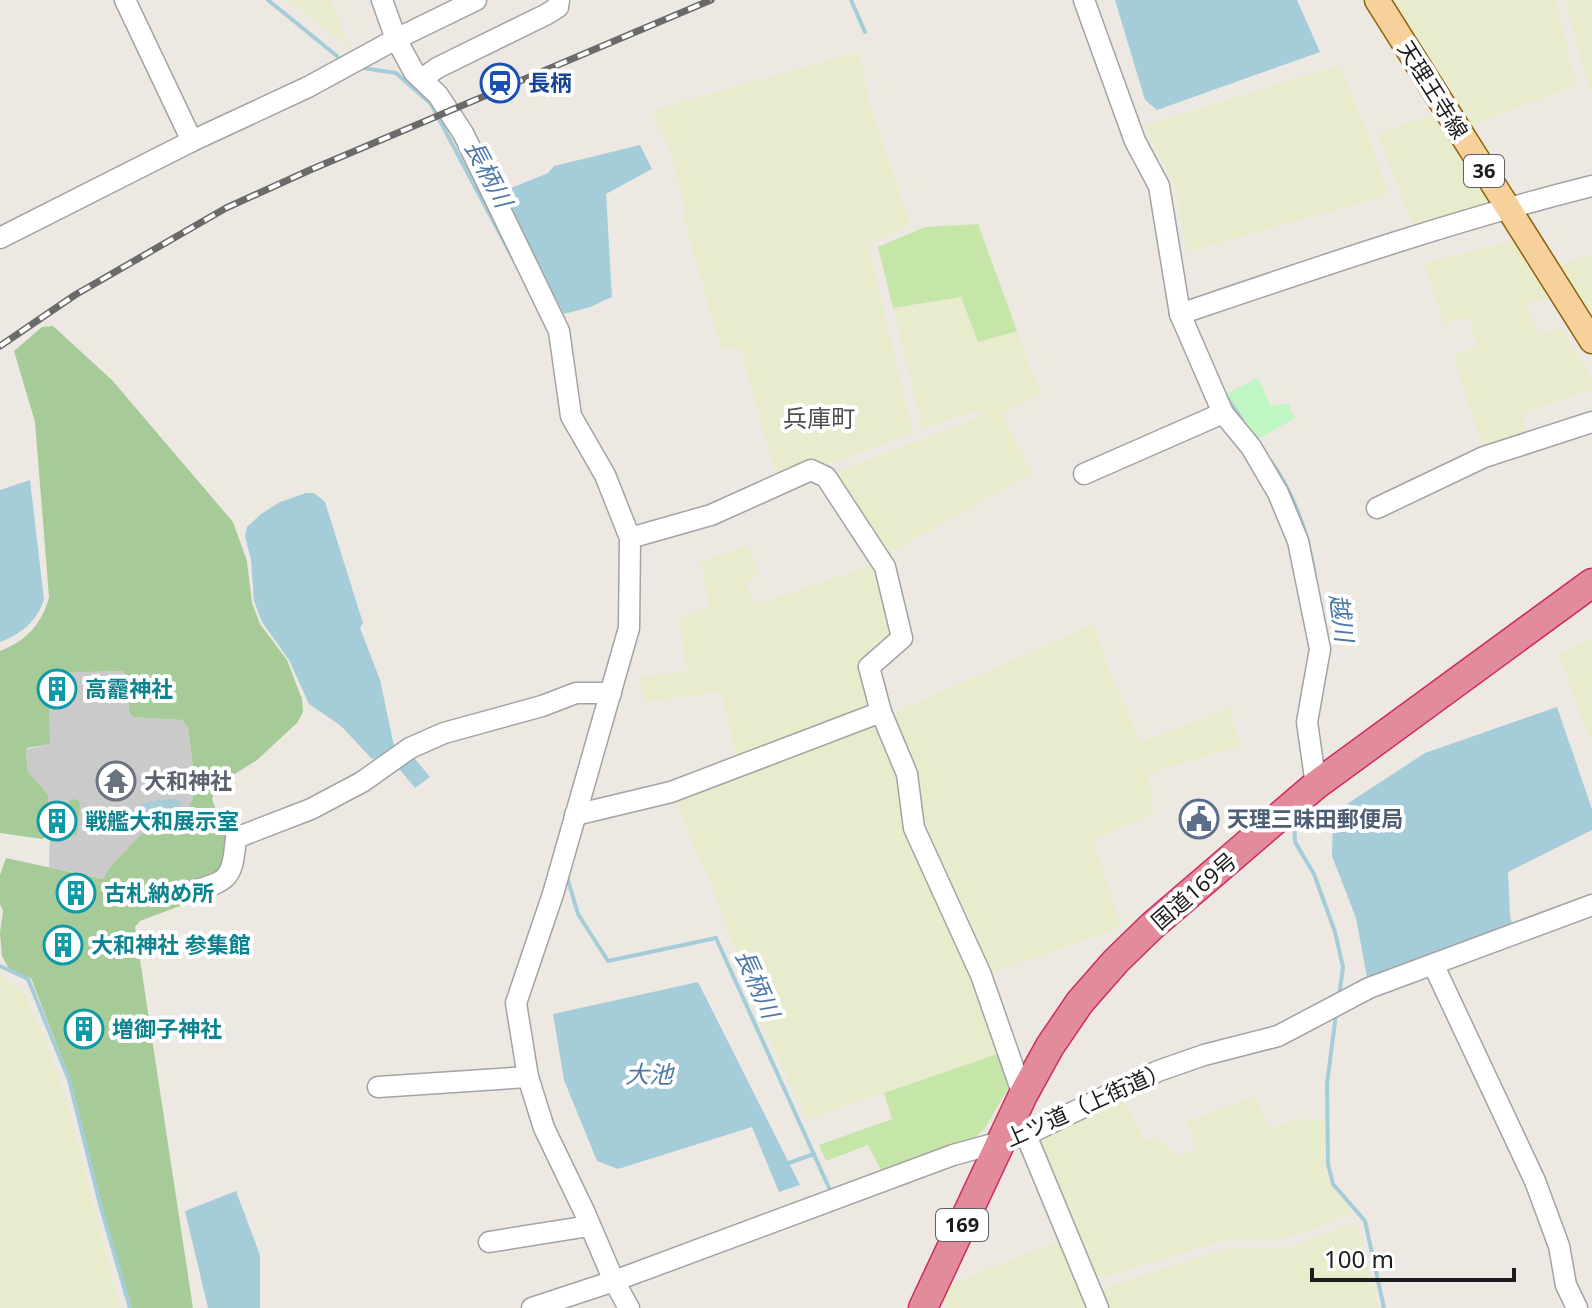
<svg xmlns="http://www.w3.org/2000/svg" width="1592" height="1308" font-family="'Noto Sans','Noto Sans JP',sans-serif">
<rect width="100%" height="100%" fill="#ede9e2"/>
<polygon fill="#cacaca" points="123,671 126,675 129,712 133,717 182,720 188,728 196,791 194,796 184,818 176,827 142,833 110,867 104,879 49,867 50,834 48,794 28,772 26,751 27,749 50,744 49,676 53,673"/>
<g fill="#e9ebcd">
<polygon points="288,0 331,0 342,30 354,52"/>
<polygon points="1390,0 1556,0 1576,85 1470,126"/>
<polygon points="1565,0 1592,0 1592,97 1587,81"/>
<polygon points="858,52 860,53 868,99 911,225 868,244 913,433 778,483 740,348 721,348 718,338 684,220 685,208 668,144 653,117 656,110 677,103"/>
<polygon points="1339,65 1370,139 1389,195 1186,252 1176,188 1144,126"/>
<polygon points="1437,113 1491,197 1486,209 1414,228 1377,133"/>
<polygon points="1517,240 1552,296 1526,303 1537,334 1562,328 1592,380 1592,389 1521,414 1528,438 1484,453 1453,355 1477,347 1468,317 1444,325 1424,263"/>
<polygon points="1592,256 1592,326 1554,265"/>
<polygon points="961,297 978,342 1017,331 1040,393 1002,414 1032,473 895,550 888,557 836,479 839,471 982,416 978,410 922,429 893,308"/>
<polygon points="747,546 759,575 745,582 754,605 881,562 895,630 867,656 874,712 737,760 721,691 644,702 640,677 687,671 679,619 710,606 700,562"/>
<polygon points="1094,624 1110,673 1141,742 1230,708 1240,746 1148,773 1154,813 1093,840 1121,927 987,975 919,821 885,717"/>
<polygon points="1592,639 1592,745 1558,654"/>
<polygon points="875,721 901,777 1003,1052 807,1119 755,1007 708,875 688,834 675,794"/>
<polygon points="0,974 23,991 46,1041 65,1097 120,1308 0,1308"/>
<polygon points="1122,1096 1145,1140 1159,1138 1178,1156 1197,1149 1186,1122 1256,1096 1268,1128 1301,1118 1325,1120 1324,1170 1352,1213 1309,1231 1283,1238 1260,1241 1228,1239 1102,1278 1094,1276 1038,1148 1041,1136"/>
<polygon points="1357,1223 1379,1308 1104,1308 1100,1292 1104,1288 1226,1249 1289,1247"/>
<polygon points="1060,1240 1088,1308 947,1308 940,1297 945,1286"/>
</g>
<g fill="#c6e6a9">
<polygon points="978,224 1017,331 978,342 961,297 893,308 878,247 925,227"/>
<polygon points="1003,1052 1013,1080 985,1128 972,1141 884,1176 868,1145 826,1161 819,1145 892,1119 884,1093"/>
</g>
<g fill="#a7cb98">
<path d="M53 326 112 380 233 522 247 561 252 603 260 624 287 660 302 699 303 712 297 723 257 760 219 784 212 799 216 810 241 848 212 894 140 921 135 927 193 1308H132L102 1207 70 1079 31 978 9 969 2 956 0 933 3 911 0 904V875L6 858 103 879 110 867 142 833 176 826 184 818 196 791 188 728 182 720 133 717 129 712 126 675 123 671 53 673 49 677 50 744 27 748 26 751 28 772 48 794 50 834 42 839 0 833V651C26 641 42 624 49 597L35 422 14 351 42 327Z"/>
<circle cx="111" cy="791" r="9"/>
<polygon points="72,799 78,800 80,803 77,834 75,836 69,832 69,801"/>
</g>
<polygon fill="#bff6c4" points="1258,378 1271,406 1288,403 1295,418 1258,439 1226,394"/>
<g fill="#a4cdd9">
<polygon points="1115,0 1297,0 1320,52 1157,110 1145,100"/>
<polygon points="640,145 652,169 606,194 612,297 590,307 564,314 501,197 504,191 548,173 554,166"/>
<path d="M30 480 44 600C36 622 21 634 0 642V490Z"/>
<polygon points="306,493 314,493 325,502 363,623 360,628 380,680 394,746 388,754 372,759 341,726 309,704 289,660 262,622 254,601 251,560 245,536 247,527 261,514 280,502"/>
<polygon points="1557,707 1592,809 1592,830 1508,872 1510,916 1515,935 1369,988 1356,918 1332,856 1333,813 1425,753"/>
<polygon points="411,754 430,777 415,788 396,765"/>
<path d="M170 799 179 800C188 825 163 832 144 824L140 817V806L147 802Z"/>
<polygon points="698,982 800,1185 779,1192 752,1127 618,1169 597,1161 564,1080 553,1014"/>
<polygon points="236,1191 260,1255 260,1308 208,1308 185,1211"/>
</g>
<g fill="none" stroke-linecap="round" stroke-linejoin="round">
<g stroke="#a4cdd9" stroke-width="4">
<polyline points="268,0 337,56"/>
<polyline points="851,0 865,32"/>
<polyline points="363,68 396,73 431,104 517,266"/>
<polyline points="1227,398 1242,420"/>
<path d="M1270 460C1295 495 1309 535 1315 577"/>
<polyline points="1324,621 1329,652"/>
<polyline points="1294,820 1295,842 1314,874 1335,932 1343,967 1339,997"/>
<polyline points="567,877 578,914 608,961 716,938 830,1190"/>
<polyline points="0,966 28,979 69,1080 101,1208 130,1308"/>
<polyline points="1336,1014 1327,1084 1328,1164 1333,1184 1365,1221 1384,1308"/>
<polyline points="786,1164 814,1154"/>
</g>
<defs>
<g id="minor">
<polyline points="125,0 192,141"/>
<polyline points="382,0 396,39 414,72 438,95 463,133 559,331 571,416 605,475 630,538 629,628 553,894 516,1003 528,1077 544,1128 584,1211 614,1281 629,1308"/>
<polyline points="1084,0 1135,141 1159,186 1180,314 1223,413 1251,447 1278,493 1298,541 1320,649 1307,722 1316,785"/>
<polyline points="422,79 437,68 547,14 558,7 559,0"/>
<polyline points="0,238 192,141 308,87 396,39 476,0"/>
<path d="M1180 314C1316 268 1452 221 1592 186"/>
<polyline points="1084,474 1223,413"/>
<polyline points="1377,508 1484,457 1592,422"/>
<polyline points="630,538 711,515 811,470 826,477 885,567 902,638 869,667 881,712 907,774 914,828 981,975 1023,1095"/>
<polyline points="575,815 671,792 881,712"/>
<path d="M191 892C230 880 232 879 236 838L311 809 362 782 410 748 444 733 542 706 576 693H611"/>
<polyline points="1434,966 1535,1181 1559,1246 1566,1285 1577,1308"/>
<polyline points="378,1087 528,1077"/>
<polyline points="1026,1135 1098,1308"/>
<polyline points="489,1242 589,1226"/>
<polyline points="532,1308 614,1281 953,1155 1026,1135 1158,1071 1204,1055 1278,1036 1369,988 1592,905"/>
</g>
<polyline id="major" points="1377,0 1592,341"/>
<polyline id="highway" points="923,1308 1023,1095 1050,1046 1080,1002 1116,961 1152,926 1316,785 1592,583"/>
</defs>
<use href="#minor" stroke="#a3a3a3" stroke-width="23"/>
<use href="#major" stroke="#8d6206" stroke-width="27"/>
<use href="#highway" stroke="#cf2b62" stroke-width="31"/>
<use href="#minor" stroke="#fff" stroke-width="20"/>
<use href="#major" stroke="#f7d19c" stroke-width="24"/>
<use href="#highway" stroke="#e28c9b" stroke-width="28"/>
<defs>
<polyline id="rail" points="0,346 75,295 226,208 310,170 711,0"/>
</defs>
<use href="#rail" stroke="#6a6a6a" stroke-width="7"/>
<use href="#rail" stroke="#fff" stroke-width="4" stroke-dasharray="12" stroke-linecap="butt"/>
</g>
<defs>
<symbol id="station-ring" viewBox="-11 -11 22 22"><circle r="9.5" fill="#fff" stroke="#1a4fb4" stroke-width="1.5"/><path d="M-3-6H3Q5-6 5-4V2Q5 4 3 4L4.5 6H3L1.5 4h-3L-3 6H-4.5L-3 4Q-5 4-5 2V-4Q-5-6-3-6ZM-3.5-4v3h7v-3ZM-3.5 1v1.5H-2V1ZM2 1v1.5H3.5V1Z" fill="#1a4fb4"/></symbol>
<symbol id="building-ring" viewBox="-11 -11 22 22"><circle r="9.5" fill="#fff" stroke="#0f9aa8" stroke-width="1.5"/><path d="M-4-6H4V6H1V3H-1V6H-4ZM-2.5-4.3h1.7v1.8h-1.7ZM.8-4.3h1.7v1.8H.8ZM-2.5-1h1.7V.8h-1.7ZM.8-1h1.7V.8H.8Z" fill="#0f9aa8"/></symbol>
<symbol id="temple-ring" viewBox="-11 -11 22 22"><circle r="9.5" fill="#fff" stroke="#6b7280" stroke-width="1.5"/><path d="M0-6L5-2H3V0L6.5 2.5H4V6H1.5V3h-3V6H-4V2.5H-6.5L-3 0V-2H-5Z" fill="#6b7280"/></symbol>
<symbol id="civic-ring" viewBox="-11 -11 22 22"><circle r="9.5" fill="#fff" stroke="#5c6f8a" stroke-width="1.5"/><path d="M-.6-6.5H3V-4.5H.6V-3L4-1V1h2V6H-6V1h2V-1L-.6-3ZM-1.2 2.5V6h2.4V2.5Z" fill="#5c6f8a"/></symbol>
</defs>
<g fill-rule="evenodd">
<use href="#station-ring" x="478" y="61" width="44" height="44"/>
<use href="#building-ring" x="35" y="667" width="44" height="44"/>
<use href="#temple-ring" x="94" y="759" width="44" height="44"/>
<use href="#civic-ring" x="1177" y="797" width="44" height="44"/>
<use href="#building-ring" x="35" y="799" width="44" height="44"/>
<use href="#building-ring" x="54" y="871" width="44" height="44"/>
<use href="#building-ring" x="41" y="923" width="44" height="44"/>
<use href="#building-ring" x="62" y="1007" width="44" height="44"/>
</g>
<g text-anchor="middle" stroke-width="8" stroke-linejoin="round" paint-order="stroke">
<g fill="#fff" stroke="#606060" stroke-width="2">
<rect x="1464" y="155" width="40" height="32" rx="6"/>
<rect x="936" y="1209" width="52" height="32" rx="6"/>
</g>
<g font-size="20" font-weight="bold" fill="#1c1c1c">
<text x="1484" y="178">36</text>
<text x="962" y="1232">169</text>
</g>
<g font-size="22" font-weight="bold" fill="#164399" stroke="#fff" text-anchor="start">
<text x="528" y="91">長柄</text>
</g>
<g font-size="22" fill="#1c1c1c" stroke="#fff">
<text transform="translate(1433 90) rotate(58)" y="8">天理王寺線</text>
<text transform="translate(1194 891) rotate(-41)" y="8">国道169号</text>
<text transform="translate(1087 1104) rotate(-24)" y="8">上ツ道（上街道）</text>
</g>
<g font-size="22" font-weight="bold" fill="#0d838f" stroke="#fff" text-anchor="start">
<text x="85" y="697">高龗神社</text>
<text x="85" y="829">戦艦大和展示室</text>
<text x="104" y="901">古札納め所</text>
<text x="91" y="953">大和神社 参集館</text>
<text x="112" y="1037">増御子神社</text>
</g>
<g font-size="22" font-weight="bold" fill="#5b616d" stroke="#fff" text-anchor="start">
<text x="144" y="789">大和神社</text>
</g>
<g font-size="22" font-weight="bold" fill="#4e5e75" stroke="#fff" text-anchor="start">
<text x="1227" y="827">天理三昧田郵便局</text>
</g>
<g font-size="24" font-style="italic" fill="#4d79a7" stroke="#fff">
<text transform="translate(488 174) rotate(62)" y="8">長柄川</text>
<text transform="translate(1341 618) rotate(82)" y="8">越川</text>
<text transform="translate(757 984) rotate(66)" y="8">長柄川</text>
<text x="649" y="1083">大池</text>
</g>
<g font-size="24" fill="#4f4f4f" stroke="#fff">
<text x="819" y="427">兵庫町</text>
</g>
</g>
<path d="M1312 1268v12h202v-12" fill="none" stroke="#1c1c1c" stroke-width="4"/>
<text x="1324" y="1268" font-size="24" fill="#1c1c1c" stroke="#ffffff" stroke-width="6" paint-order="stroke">100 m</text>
</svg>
